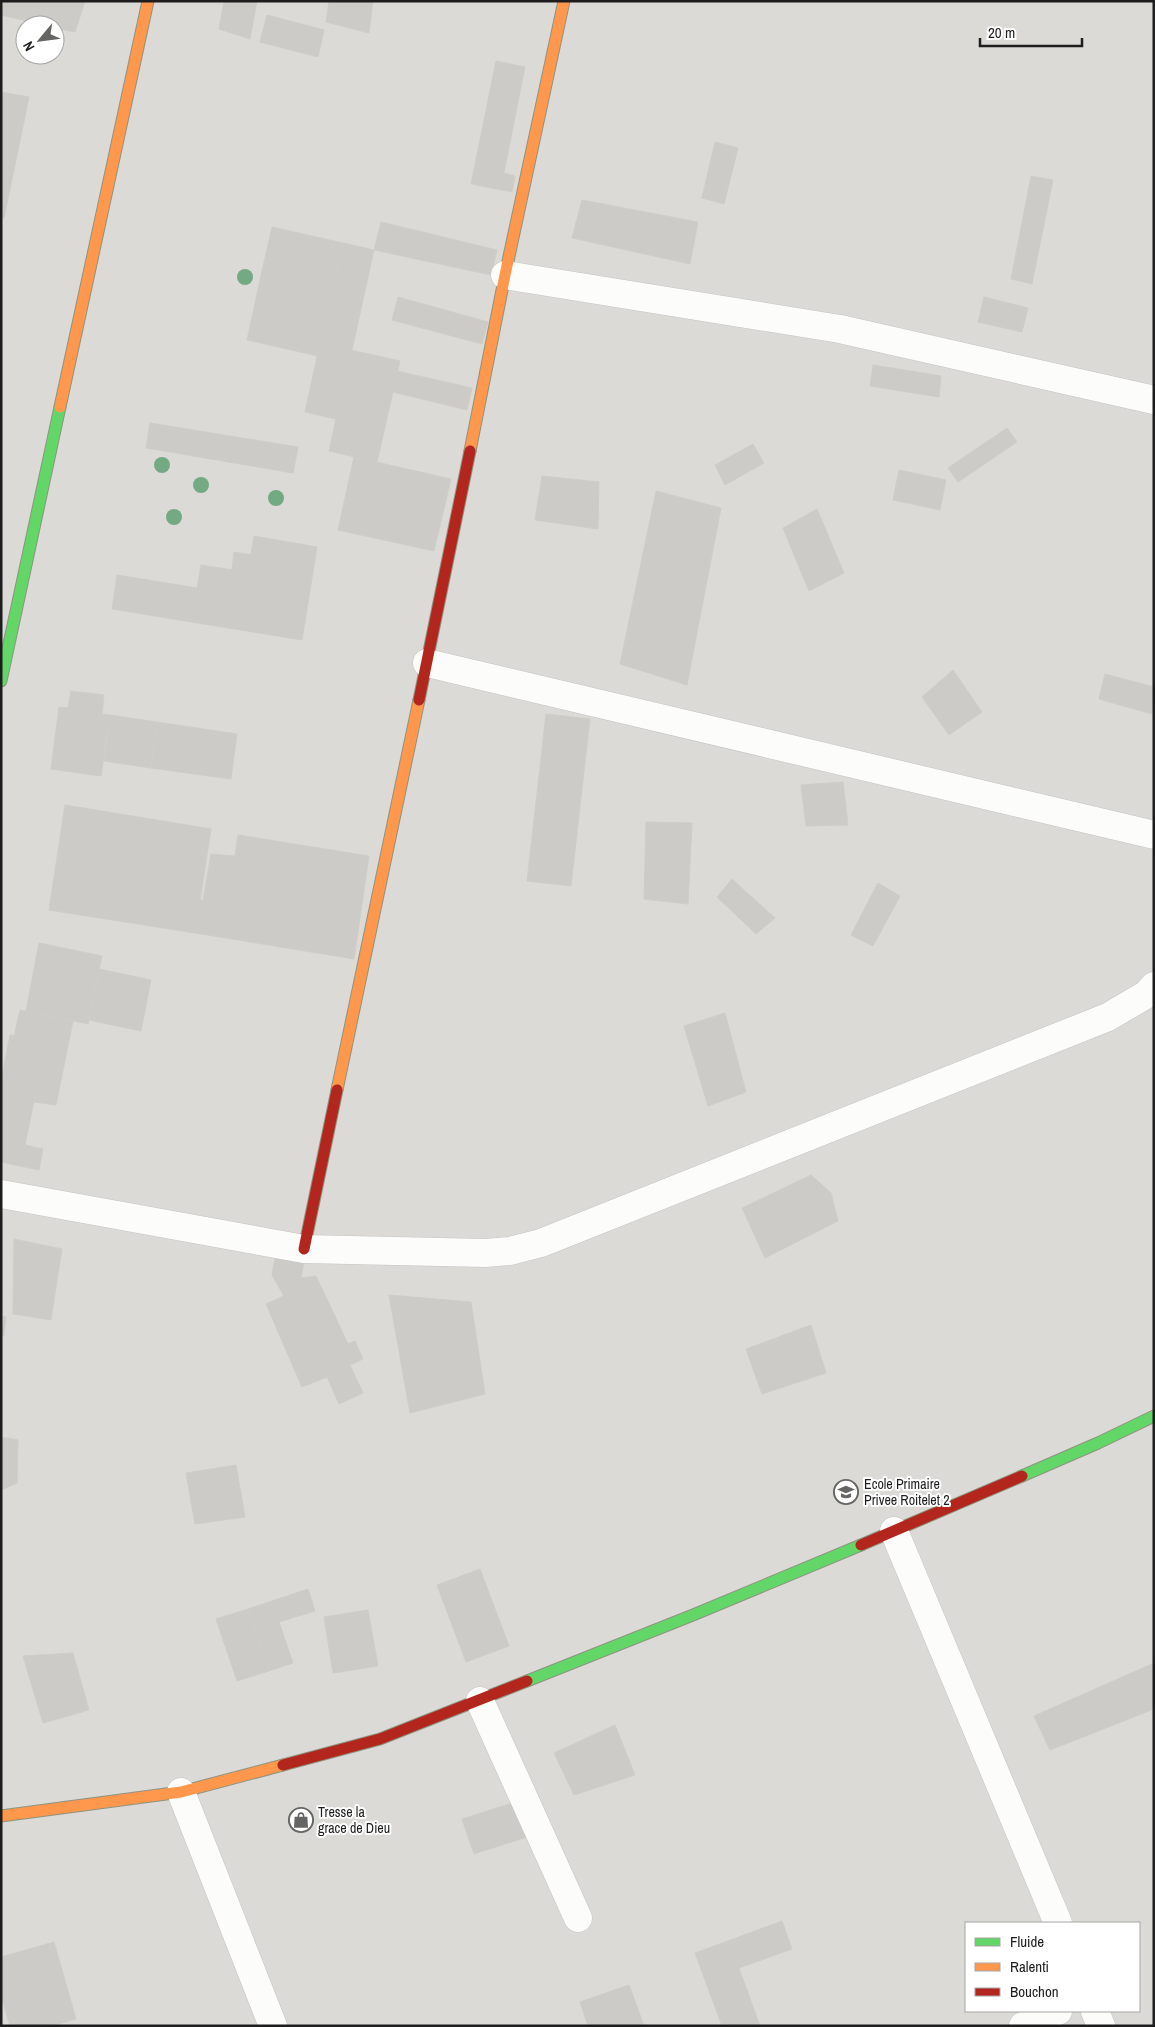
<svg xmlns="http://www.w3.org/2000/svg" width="1155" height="2027" font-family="'Archivo Narrow',sans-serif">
<rect width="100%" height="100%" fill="#ecebe6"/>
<path fill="#dbdad7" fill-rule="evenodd" d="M1 1H1154V2026H1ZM25 25H55V55H25ZM966 1923H1139V2011H966Z"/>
<g fill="#cdcbc7" stroke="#cfcdc7">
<polygon points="1,1 85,1 75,32 55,28 55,25 43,25 1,15"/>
<polygon points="224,1 257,1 250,39 219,29"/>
<polygon points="329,1 373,1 369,33 326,22"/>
<polygon points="267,15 324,30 318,57 260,42"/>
<polygon points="496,61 525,67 504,173 515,176 512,192 471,184"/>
<polygon points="1,92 29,97 4,218 1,218"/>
<polygon points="715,142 738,148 724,204 702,198"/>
<polygon points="1031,176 1053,180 1032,284 1011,279"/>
<polygon points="582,200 698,222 690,264 572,238"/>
<polygon points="381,222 497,250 491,275 374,250"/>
<polygon points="272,227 343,243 331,297 260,280"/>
<polygon points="343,243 374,250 352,350 320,343"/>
<polygon points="260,280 331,297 318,356 247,340"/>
<polygon points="398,297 488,322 482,344 392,320"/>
<polygon points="984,297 1028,308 1022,332 978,322"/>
<polygon points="320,343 400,361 377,462 329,451 336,419 305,412"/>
<polygon points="873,365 941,376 939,397 870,386"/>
<polygon points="397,371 472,388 467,410 393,392"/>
<polygon points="150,423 298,447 293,473 146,448"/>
<polygon points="1007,428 1017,442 958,482 948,468"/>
<polygon points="753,444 764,463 725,485 715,465"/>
<polygon points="354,457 451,479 434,551 338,530"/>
<polygon points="899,470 946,480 940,510 893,500"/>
<polygon points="542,476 599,482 598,529 535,520"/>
<polygon points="656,491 721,508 687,685 620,664"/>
<polygon points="817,509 844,573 809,591 783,528"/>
<polygon points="254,536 317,547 302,640 112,609 117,575 197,588 201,565 232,570 234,552 251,555"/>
<polygon points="953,670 982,712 949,735 922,697"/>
<polygon points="1105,674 1154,687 1152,714 1099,699"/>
<polygon points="71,691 104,695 102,714 110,715 101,776 51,769 59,707 68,708"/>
<polygon points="546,714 590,719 571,886 527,881"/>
<polygon points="110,715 157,722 151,768 104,761"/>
<polygon points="157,722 237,734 231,779 151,768"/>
<polygon points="843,782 848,825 806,826 801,785"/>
<polygon points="65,805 211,829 195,933 49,910"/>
<polygon points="646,822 692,823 688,904 644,899"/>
<polygon points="238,835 369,856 354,959 195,933 200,900 228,904"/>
<polygon points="211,854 235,856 228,904 203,900"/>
<polygon points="732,879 775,918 756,934 717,897"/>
<polygon points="878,883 900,896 873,946 851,935"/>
<polygon points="39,943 102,956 88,1024 26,1011"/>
<polygon points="99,969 151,980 141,1031 89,1020"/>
<polygon points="20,1010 73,1021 56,1105 34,1102 46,1042 14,1036"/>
<polygon points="725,1013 746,1092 708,1106 684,1026"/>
<polygon points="10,1035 46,1042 25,1145 43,1149 39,1170 1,1162 1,1081"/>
<polygon points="811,1175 831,1193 838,1221 765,1258 742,1208"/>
<polygon points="14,1239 62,1249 51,1320 13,1314"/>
<polygon points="275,1257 304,1261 301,1278 272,1275"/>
<polygon points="272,1275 301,1278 316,1276 348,1344 355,1341 363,1359 350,1365 363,1393 339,1404 327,1377 302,1387 266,1304 284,1296"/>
<polygon points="389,1295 471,1302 485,1394 410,1413"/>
<polygon points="1,1316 6,1317 4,1336 1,1335"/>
<polygon points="811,1325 826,1373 762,1394 746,1349"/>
<polygon points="1,1437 18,1440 17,1483 1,1490"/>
<polygon points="236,1465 245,1517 195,1524 186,1473"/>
<polygon points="480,1569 509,1646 466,1662 437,1585"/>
<polygon points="308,1589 315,1611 279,1622 293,1663 269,1671 248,1609"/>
<polygon points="248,1609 269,1671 237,1681 216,1619"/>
<polygon points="368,1610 378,1666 333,1673 324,1617"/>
<polygon points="73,1653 89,1710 43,1723 23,1656"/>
<polygon points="1154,1663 1154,1709 1050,1750 1034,1716"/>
<polygon points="615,1725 635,1775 574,1795 554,1753"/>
<polygon points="522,1800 533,1835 474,1854 462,1819"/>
<polygon points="782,1921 792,1949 739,1968 760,2026 722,2026 695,1953"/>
<polygon points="54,1942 76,2019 51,2026 10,2026 1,1996 1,1957"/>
<polygon points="629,1985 644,2026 588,2026 580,2002"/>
</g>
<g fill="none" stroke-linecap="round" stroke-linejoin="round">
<defs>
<g id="street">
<polyline points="505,275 840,329 1154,400"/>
<polyline points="427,663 1154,835"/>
<polyline points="1,1194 304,1249 485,1253 510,1251 541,1243 1108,1017 1147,994 1154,986"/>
<polyline points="894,1531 1058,1923"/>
<polyline points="480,1701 578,1918"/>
<polyline points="181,1792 273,2026"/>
<polyline points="1095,2011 1101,2026"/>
<polyline points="1023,2026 1058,2011"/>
</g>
<g id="fast">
<polyline points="1,681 60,407"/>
<polyline points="1022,1476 1098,1443 1154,1416"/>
<polyline points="527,1681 693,1615 861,1545"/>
</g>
<g id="slow">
<polyline points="60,407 148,1"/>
<polyline points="470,451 505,275 564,1"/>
<polyline points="337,1090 419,700"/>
<polyline points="1,1816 181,1792 283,1765"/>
</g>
<g id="jam">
<polyline points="419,700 470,451"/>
<polyline points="304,1249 337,1090"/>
<polyline points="861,1545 1022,1476"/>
<polyline points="283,1765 380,1739 527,1681"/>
</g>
</defs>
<use href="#street" stroke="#c4c4c2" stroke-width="29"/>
<use href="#fast" stroke="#8e9480" stroke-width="13"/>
<use href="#slow" stroke="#8e9480" stroke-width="13"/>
<use href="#jam" stroke="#8e9480" stroke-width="13"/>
<use href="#street" stroke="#fcfcfb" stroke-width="28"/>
<use href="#fast" stroke="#63d668" stroke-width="11"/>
<use href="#slow" stroke="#ff974d" stroke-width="11"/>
<use href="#jam" stroke="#b3261e" stroke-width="11"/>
</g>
<g fill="#74aa83">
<circle cx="245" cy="277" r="8"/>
<circle cx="162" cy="465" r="8"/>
<circle cx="201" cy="485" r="8"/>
<circle cx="276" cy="498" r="8"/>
<circle cx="174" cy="517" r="8"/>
</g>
<defs>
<symbol id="school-ring" viewBox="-11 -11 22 22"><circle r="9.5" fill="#fff" stroke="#656563" stroke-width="1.5"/><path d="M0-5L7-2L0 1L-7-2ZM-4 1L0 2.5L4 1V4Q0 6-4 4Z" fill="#656563"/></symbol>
<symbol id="shop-ring" viewBox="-11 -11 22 22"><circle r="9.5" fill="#fff" stroke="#656563" stroke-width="1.5"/><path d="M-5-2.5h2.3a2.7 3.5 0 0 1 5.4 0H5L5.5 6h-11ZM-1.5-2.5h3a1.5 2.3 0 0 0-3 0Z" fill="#656563"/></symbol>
</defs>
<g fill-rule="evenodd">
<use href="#school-ring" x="832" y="1478" width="28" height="28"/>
<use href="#shop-ring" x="287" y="1806" width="28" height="28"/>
</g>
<g text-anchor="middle" stroke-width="4" stroke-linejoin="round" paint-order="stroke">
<g font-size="14" fill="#1d1d1d" stroke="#fff" text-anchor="start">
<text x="864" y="1489">Ecole Primaire<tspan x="864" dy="16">Privee Roitelet 2</tspan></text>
<text x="318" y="1817">Tresse la<tspan x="318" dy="16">grace de Dieu</tspan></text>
</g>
</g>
<rect width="1155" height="2027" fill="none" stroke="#1d1d1d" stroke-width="5"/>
<rect x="965" y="1922" width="175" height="90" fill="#ffffff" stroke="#a5a5a5"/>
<rect x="975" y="1938" width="25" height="8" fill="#63d668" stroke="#a5a5a5"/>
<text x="1010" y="1947" font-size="15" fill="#1d1d1d">Fluide</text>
<rect x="975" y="1963" width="25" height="8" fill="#ff974d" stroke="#a5a5a5"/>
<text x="1010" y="1972" font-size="15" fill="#1d1d1d">Ralenti</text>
<rect x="975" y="1988" width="25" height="8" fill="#b3261e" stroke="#a5a5a5"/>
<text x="1010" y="1997" font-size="15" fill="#1d1d1d">Bouchon</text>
<g transform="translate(40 40) rotate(241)"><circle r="24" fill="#ffffff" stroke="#a5a5a5"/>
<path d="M0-4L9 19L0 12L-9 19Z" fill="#656563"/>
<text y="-8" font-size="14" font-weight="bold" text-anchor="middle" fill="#1d1d1d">N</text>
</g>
<path d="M980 38v8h102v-8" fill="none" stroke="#1d1d1d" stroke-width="2.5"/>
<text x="988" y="38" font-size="15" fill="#1d1d1d" stroke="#ffffff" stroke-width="4" paint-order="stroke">20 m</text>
</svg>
